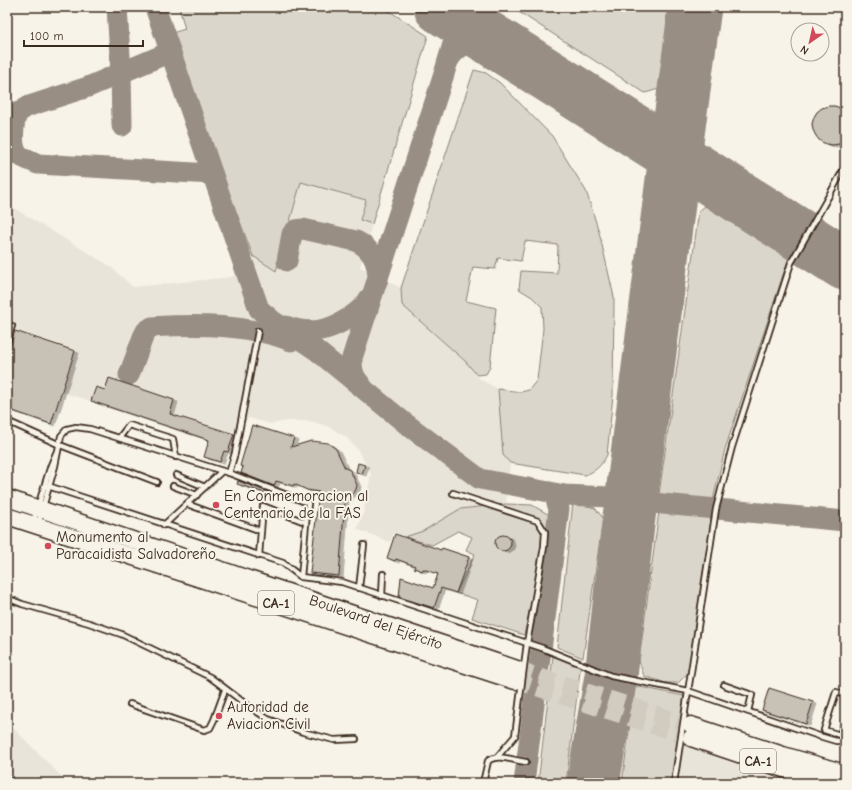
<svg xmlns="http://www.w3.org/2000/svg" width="852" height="790" font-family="'Comic Neue',sans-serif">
<defs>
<filter id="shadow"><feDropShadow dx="4" dy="2" stdDeviation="0" flood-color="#0004"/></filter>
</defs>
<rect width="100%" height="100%" fill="#f7f3e8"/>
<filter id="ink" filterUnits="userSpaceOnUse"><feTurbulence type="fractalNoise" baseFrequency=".025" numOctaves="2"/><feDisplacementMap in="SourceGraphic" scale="8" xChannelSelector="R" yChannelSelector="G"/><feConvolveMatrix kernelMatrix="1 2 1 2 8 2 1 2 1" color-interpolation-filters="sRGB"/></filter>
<g filter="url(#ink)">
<g fill="#e9e4d9">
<polygon points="301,182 366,200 360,219 372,224 360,267 401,288 402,305 465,361 481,380 498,389 503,455 510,463 506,504 460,510 423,531 405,537 394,533 390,542 357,529 364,511 371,474 358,450 346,437 327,426 310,421 287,421 271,424 249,418 234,434 170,414 174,400 109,379 105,390 96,387 91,401 61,392 15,331 7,324 7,204 110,266 133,287 232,277 253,256 276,271"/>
<polygon points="7,722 68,783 7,783"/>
<polygon points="681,743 791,783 677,783"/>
</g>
<g fill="#dbd6cb" stroke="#8b8074">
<polygon points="179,7 383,7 428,36 372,224 360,220 366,200 301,182 276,271 253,256 169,34 185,29"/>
<polygon points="511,7 667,7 665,76 659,89 645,93"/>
<path d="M474 70 486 73 500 83 552 136 586 191 599 232 614 297 613 395 607 455C601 466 596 471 585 475L510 463 503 455 498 389 521 392 529 390 537 380 543 329 542 307 532 297 519 289 521 271 557 273 558 245 525 241 521 261 498 258 495 269 473 267 466 301 496 308 490 367 486 374 477 375 465 361 402 305 401 288Z"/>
<polygon points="705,206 789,257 725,449 713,500 659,494 699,211"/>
<polygon points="573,502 595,508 603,518 583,658 557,647"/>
<polygon points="506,504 532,505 551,516 524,635 472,618 478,600 456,593 475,554 466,550 472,537 458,531 432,545 405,537 423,531 460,509"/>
<polygon points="659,511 712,516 688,673 678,683 666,683 644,676 639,661"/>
<polygon points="553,656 581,663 566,783 538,783"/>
<polygon points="635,686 684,696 673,783 622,783"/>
</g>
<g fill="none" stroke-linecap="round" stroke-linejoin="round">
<g stroke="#998e83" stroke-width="21">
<polyline points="117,7 121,73 122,126"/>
<polyline points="155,7 259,309 273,321 316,350 405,423 480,479 565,495 610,497 618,495 624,491 635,473"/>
<path d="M170 52 88 87 26 107C24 109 20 111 18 113 13 121 12 144 16 151 19 158 32 161 38 164L212 174"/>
<path d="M448 61C460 41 477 39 497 43"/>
<polyline points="652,141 666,155 673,172"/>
<path d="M652 141C666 141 671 138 679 125"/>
<path d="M287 261 292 234 296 230 303 229 356 241C372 249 378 262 378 279"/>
<path d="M286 326C296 330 308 332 320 330 336 328 362 312 370 297"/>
<path d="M129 375 143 337 146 331 152 327C198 324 247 324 291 341"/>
<path d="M362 386C353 376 352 371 352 358L444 74 464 7"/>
<path d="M610 497C625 504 627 509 628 525"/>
<polyline points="631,501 845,521"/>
<polyline points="524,783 559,509 555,497 550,492"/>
<polyline points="592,783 593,780"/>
</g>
<g stroke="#998e83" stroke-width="53">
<polyline points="440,7 845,264"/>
<polyline points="593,783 611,676 628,525 673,172 695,7"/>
</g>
</g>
<g fill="#c8c1b6" stroke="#3b2a1e" filter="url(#shadow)">
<polygon points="829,106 835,106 845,110 845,141 839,144 833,145 826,144 820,141 816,136 813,130 812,124 814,117 817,112 822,108"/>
<polygon points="15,331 75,351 51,424 7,409 7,356"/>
<polygon points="109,378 174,400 170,414 234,434 228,452 224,451 220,462 204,457 209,440 91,401 96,387 105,390"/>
<polygon points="252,425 294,438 291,447 311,441 328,443 336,449 345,468 350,470 357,485 356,489 354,493 349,496 348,500 345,499 339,576 310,573 319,492 307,490 294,484 293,486 276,481 274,486 241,473 243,467 240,466"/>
<polygon points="358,463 365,465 362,474 356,472"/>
<polygon points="238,481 271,493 271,495 237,484"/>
<polygon points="395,534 441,550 442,548 469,557 456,593 441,588 434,608 399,597 401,577 433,588 438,574 423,569 422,571 414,568 415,566 396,559 395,561 387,558"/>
<circle cx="503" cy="543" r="8"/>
<polygon points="769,688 813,702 806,724 762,710"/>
</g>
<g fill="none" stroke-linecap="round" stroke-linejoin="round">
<g stroke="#d1cbc0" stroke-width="16" stroke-dasharray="16 8" stroke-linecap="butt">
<polyline points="517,669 691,725"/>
<polyline points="515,681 691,738"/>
</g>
<defs>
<g id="lane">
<polyline points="7,341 12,326"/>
<polyline points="7,421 60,445 157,482"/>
<polyline points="119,438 129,425 173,439 176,457"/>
<polyline points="229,473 308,503 301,577"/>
<polyline points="176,475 205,487"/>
<polyline points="45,485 283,563 301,577 342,582 542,648 611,676 688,691 819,736 836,741 845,741"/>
<polyline points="173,486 197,495"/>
<polyline points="453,493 538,521 545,532 544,547 527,643 515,736 497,757"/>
<polyline points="187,504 261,531"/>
<polyline points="33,522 51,465 56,453"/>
<polyline points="38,524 55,466 61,436 67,429 76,427 90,429 229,473 235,453 258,331"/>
<polyline points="164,525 222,471"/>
<polyline points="259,556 263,506 305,522"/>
<polyline points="359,588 364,545"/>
<polyline points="382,596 383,574"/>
<polyline points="7,598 22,604 89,623 121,634 210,677 247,705 268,719 303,732 334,740 356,739"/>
<polyline points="724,685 752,695 748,711"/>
<polyline points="845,695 836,692 824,730 840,735 845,720"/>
<polyline points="130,704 204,730 210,728 214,720 225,690"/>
<polyline points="7,779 12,783"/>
<path d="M483 783 488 761C497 753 515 761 526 762"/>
<polyline points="674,783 716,509 732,447 791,263 845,167"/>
</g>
<g id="highway">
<polyline points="7,498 517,669"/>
<polyline points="7,516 515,681"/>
<polyline points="691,725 783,755 845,773"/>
<polyline points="691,738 825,783"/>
</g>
</defs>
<use href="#lane" stroke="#3b2a1e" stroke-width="8"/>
<use href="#highway" stroke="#3b2a1e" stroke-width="19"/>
<use href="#lane" stroke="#f7f3e8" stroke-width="4.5"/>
<use href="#highway" stroke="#f7f3e8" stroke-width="16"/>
</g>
</g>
<g fill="#d1495b" stroke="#f7f3e8" stroke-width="1.5">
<circle cx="216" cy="505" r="4"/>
<circle cx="48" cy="546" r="4"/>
<circle cx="219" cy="716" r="4"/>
</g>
<g text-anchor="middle" stroke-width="4" stroke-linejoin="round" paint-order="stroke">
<g fill="#f7f3e8" stroke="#73665b" stroke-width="1">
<rect x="258" y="591" width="36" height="24" rx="3"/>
<rect x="740" y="749" width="36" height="24" rx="3"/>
</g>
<g font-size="14" font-weight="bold" fill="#3b2a1e">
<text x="276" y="608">CA-1</text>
<text x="758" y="766">CA-1</text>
</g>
<g font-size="15" fill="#3b2a1e" stroke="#f7f3e8" text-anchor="start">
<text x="224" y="501">En Conmemoracion al<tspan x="224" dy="17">Centenario de la FAS</tspan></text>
<text x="56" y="542">Monumento al<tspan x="56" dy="17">Paracaidista Salvadoreño</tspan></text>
<text x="227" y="712">Autoridad de<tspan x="227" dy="17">Aviacion Civil</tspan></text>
</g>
<g font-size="15" fill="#3b2a1e" stroke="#f7f3e8">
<text transform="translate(376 622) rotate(19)" y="5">Boulevard del Ejército</text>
</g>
</g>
<rect width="852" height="790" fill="none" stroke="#f7f3e8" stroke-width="24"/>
<rect x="12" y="12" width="828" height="766" fill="none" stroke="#3b2a1e" stroke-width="1.5" filter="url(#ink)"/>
<g transform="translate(810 42) rotate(214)"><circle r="19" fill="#f7f3e8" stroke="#aca397"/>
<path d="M0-3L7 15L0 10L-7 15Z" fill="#d1495b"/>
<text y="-6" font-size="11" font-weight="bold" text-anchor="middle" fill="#3b2a1e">N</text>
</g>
<path d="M24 40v6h119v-6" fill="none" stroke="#3b2a1e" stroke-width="2"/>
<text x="30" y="40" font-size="12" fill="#3b2a1e" stroke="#f7f3e8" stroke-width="3" paint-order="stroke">100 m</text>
</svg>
